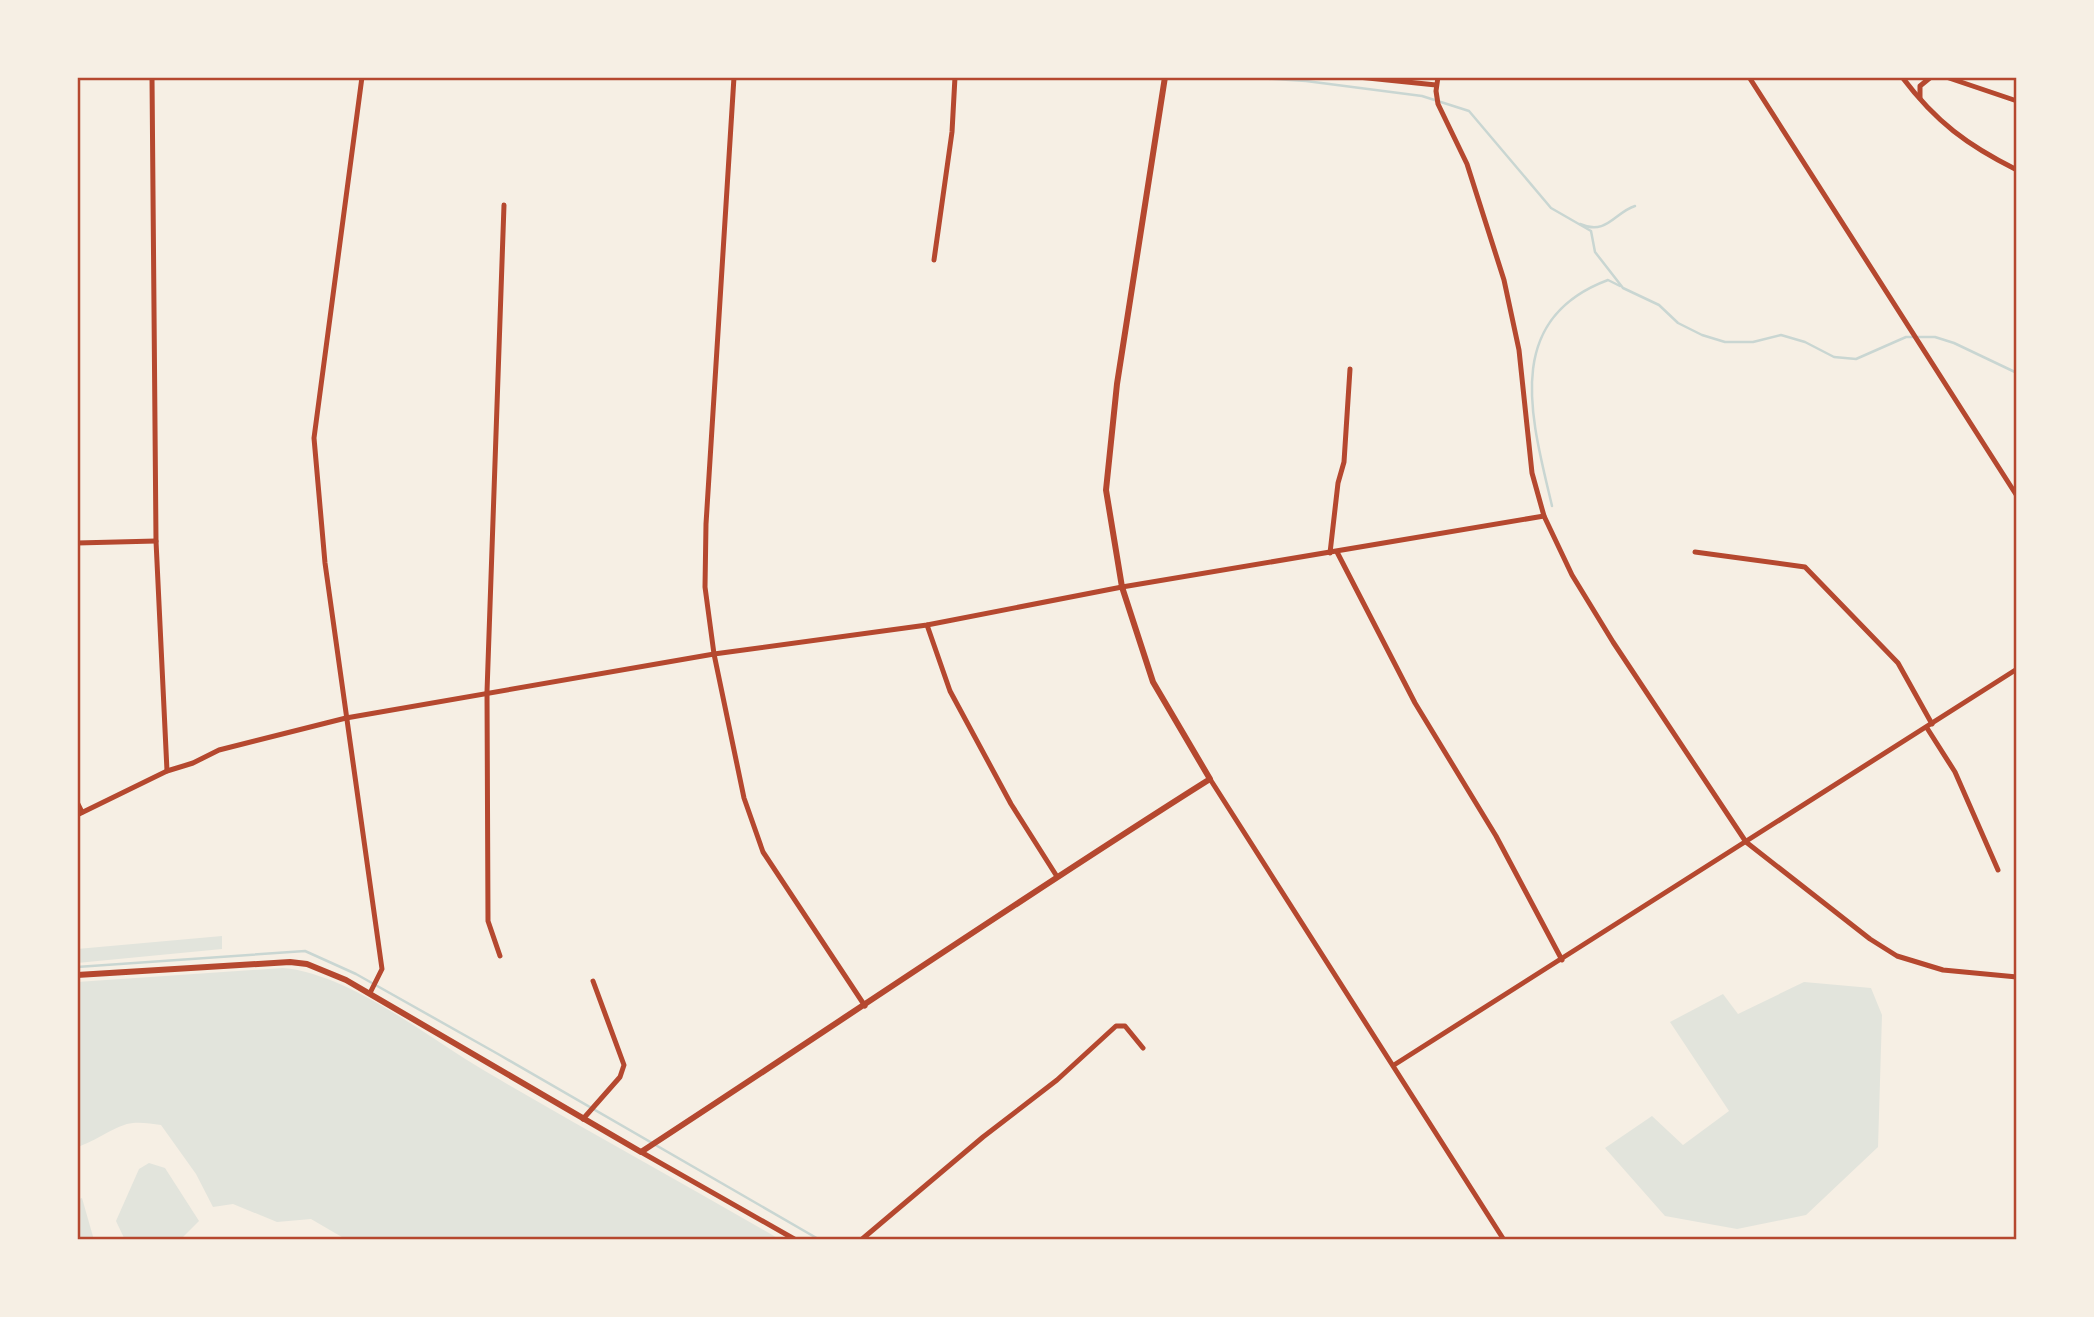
<svg xmlns="http://www.w3.org/2000/svg" width="2094" height="1317" font-family="Arial,sans-serif">
<rect width="100%" height="100%" fill="#f6efe4"/>
<g fill="#e2e4dc">
<polygon points="222,936 222,949 77,963 77,949"/>
<path d="M283 968C350 974 427 1037 485 1071 583 1129 683 1183 781 1240H347L311 1219 277 1222 233 1204 213 1207 196 1174 161 1125C152 1124 142 1122 133 1123 117 1124 95 1142 77 1147V982Z"/>
<polygon points="1804,982 1871,988 1882,1015 1878,1147 1806,1215 1737,1229 1665,1216 1605,1148 1652,1116 1683,1145 1729,1111 1670,1022 1723,994 1738,1014"/>
<polygon points="149,1163 165,1168 199,1221 183,1237 185,1240 125,1240 116,1221 139,1169"/>
<polygon points="82,1198 94,1240 77,1240 77,1200"/>
</g>
<g fill="none" stroke-linecap="round" stroke-linejoin="round">
<g stroke="#c9d6d2" stroke-width="2.5">
<polyline points="1242,77 1306,81 1422,96 1469,111 1551,208 1591,231 1595,252 1623,288 1659,305 1678,323 1702,335 1725,342 1753,342 1781,335 1805,342 1834,357 1856,359 1906,337 1935,337 1954,343 2017,373"/>
<path d="M1580 224C1607 236 1615 212 1635 206"/>
<path d="M1552 506C1532 420 1501 320 1608 280L1620 286"/>
<polyline points="77,967 305,951 356,974 498,1054 820,1240"/>
</g>
<g stroke="#b5482f" stroke-width="5">
<polyline points="152,77 156,541 167,771"/>
<polyline points="362,77 314,438 325,563 382,969 370,993"/>
<polyline points="734,77 706,524 705,587 714,654 744,798 763,852 865,1006"/>
<polyline points="1358,77 1436,85"/>
<polyline points="1438,77 1436,91 1438,104 1467,164 1504,280 1519,350 1532,473 1544,516 1572,575 1613,642 1746,842 1870,939 1897,956 1943,970 2017,977"/>
<polyline points="1749,77 2017,496"/>
<path d="M1902 77C1936 122 1967 145 2017 170"/>
<polyline points="1946,77 2017,101"/>
<polyline points="1920,98 1920,86 1931,77"/>
<polyline points="934,260 952,132 955,77"/>
<polyline points="77,543 156,541"/>
<polyline points="1337,552 1415,703 1496,836 1562,960"/>
<polyline points="1695,552 1805,567 1898,663 1932,724"/>
<polyline points="1330,553 1338,483 1344,462 1350,369"/>
<polyline points="927,625 950,691 1011,804 1056,875"/>
<polyline points="1927,728 1955,772 1998,870"/>
<polyline points="1210,779 1504,1240"/>
<polyline points="77,802 82,812"/>
<polyline points="77,815 167,771 193,763 219,750 346,718 714,654 927,625 1122,587 1544,516"/>
<polyline points="500,956 488,921 487,692 504,205"/>
<polyline points="1394,1065 2017,669"/>
<polyline points="583,1119 620,1077 624,1065 593,981"/>
<polyline points="641,1152 796,1240"/>
<polyline points="861,1240 983,1137 1057,1080 1116,1026 1125,1026 1143,1048"/>
</g>
<path stroke="#b5482f" stroke-width="6" d="M77 975 290 962 307 964 346 980 641 1152C831 1028 1018 900 1210 779L1153 682 1122 587 1106 490 1117 384 1165 77"/>
</g>
<rect width="2094" height="1317" fill="none" stroke="#f6efe4" stroke-width="158"/>
<rect x="79" y="79" width="1936" height="1159" fill="none" stroke="#b5482f" stroke-width="2.5"/>
</svg>
